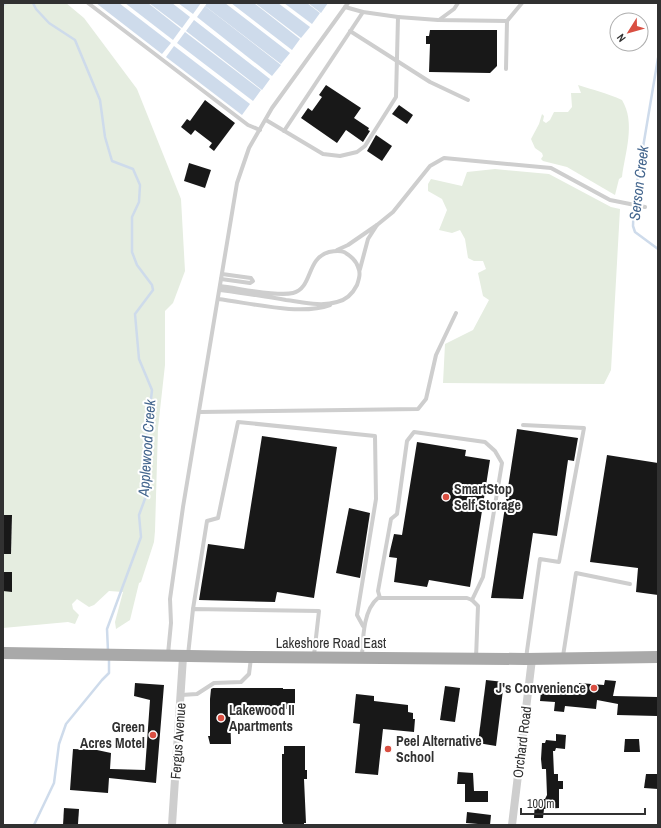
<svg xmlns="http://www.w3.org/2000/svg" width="661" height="828" font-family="'Archivo Narrow',sans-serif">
<rect width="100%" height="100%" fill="#fff"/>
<g fill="#e5ede0">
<polygon points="3,3 66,3 84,18 137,89 181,199 185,271 173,303 165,311 165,365 158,428 155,531 154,542 141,582 139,583 130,620 116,629 115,622 123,592 109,591 94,605 89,607 77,599 72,604 73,609 79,615 75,624 68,622 3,628 3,591 12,591 12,572 3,572 3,554 11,553 12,515 3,515"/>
<path d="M578 85C593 90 607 93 622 100 636 123 625 153 622 177L619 179 615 195 567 167 543 161 541 159 543 156 542 153 535 148 531 139 539 124 542 114 544 116 543 121 546 123 550 120 554 112H568L572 107 571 93H581Z"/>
<polygon points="495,169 549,174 611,207 620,209 611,370 604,384 443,383 445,344 473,330 489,300 483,296 478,273 486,269 483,261 474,261 468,258 465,239 460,230 452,233 439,230 447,210 442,199 428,191 428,184 431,179 462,186 467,172"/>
</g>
<g fill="#cedbeb">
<polygon points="96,3 119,3 171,43 162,54"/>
<polygon points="125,3 148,3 181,29 173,40"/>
<polygon points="149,3 172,3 190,17 182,28"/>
<polygon points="178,3 201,3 193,14"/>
<polygon points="207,3 225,3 290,53 281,64 205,6"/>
<polygon points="231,3 254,3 300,39 292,50"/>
<polygon points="255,3 278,3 310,27 301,38"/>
<polygon points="284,3 307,3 320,13 312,24"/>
<polygon points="308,3 328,3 321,13"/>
<polygon points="205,6 281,65 272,76 197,17"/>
<polygon points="194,20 270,79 262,90 186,31"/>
<polygon points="185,32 261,90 253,101 177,43"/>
<polygon points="174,46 250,104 242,115 166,57"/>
</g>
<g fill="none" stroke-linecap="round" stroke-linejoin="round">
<g stroke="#cedbeb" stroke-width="2.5">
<polyline points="33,3 36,9 49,23 75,40 100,100 105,137 112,161 133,169 140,185 139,202 132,217 132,252 137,265 152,285 153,290 135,314 139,359 152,390 144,462 146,496 139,515 141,537 107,629 108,651"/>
<polyline points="3,5 5,3"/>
<polyline points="658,58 634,201 633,226 635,232 658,249"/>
<polyline points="34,825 54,783 59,744 66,724 102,680 109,673 109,658"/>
</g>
</g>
<g fill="#181818">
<polygon points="430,30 497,30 497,66 490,73 429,72 430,44 426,44 426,36 429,36"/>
<polygon points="326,85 361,108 354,118 369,128 368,130 370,131 363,142 346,130 337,143 301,118 308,108 312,111 322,97 319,95"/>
<polygon points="205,100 235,123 214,151 209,147 212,143 195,130 191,135 181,127 187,119 190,121"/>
<polygon points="399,105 413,115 407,124 392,114"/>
<polygon points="376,135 392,146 382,161 367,151"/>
<polygon points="189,163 211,170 205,188 184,181"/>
<polygon points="517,429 578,438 574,461 568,460 557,536 533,533 523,599 491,598"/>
<polygon points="262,436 337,447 314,598 277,592 275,602 199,600 208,544 244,549"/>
<polygon points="417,442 466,450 465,456 490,460 470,587 429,580 427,587 394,582 397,558 389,557 390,551 394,534 402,535"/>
<polygon points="607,455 658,463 658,595 636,592 638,568 590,562"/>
<polygon points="349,508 370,513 360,578 336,573"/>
<polygon points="3,515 12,515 11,554 3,554"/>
<polygon points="3,572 12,572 12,592 3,591"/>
<polygon points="486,680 504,682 496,746 478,743"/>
<polygon points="605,680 616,681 613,696 658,697 657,716 617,715 618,704 597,700 596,709 565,706 564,712 554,711 555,702 540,701 541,692 556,693 557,686 578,689 579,683 604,685"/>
<polygon points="135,683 164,685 156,783 109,778 108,793 70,790 73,749 97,750 111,753 110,769 111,769 145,770 150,700 134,696"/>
<polygon points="445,686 460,688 455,722 440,720"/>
<polygon points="213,688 283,688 283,689 295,689 295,705 291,705 291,709 286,709 286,712 256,709 257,712 230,712 231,744 210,744 208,736 210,736 210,699 211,689"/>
<polygon points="356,694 374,696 374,701 408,705 408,712 413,713 413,719 415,719 414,732 383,729 378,775 355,773 360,724 353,723"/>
<polygon points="556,734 566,735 565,749 556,748 555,751 553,751 554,774 558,774 558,781 563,781 563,789 559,789 559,808 544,809 543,818 534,818 535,799 545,799 547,795 546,769 542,769 541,759 542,743 545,743 546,740 556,741"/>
<polygon points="625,739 639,739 640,752 624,752"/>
<polygon points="284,746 305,746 305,770 307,770 307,779 304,779 306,823 304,823 304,825 284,825 282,822 282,754 284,754"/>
<polygon points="458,772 473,773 474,791 488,791 488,802 465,802 465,784 457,784"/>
<polygon points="646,774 658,774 658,789 644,788"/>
<polygon points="64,808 79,809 78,824 63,825"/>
<polygon points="467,812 491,815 490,825 466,823"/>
</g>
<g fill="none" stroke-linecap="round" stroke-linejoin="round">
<g stroke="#cecece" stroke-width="4">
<polyline points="88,3 248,125 260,130"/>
<polyline points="398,17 438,20 507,21 506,69"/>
<polyline points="439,20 454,9 458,3"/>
<polyline points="507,21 522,3"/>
<polyline points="350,31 430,82 468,100"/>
<polyline points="266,120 323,154 340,156 357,152 365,146 396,97 398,17 363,12 345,7"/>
<polyline points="284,131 363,12"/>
<polyline points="377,225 393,212 430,166 444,158 551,168 610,200 645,207"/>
<polyline points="337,250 348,245 377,225 368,239 360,269"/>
<polyline points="221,279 250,283 253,281 251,278 222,274"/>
<path d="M220 290C242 293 264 296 286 300 302 302 321 307 337 302 346 300 353 293 357 285 359 279 361 273 358 267 356 260 351 256 344 252 339 250 334 251 329 252 306 258 313 288 293 293 277 297 238 288 220 286"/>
<path d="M218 299C251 303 300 316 330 305"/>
<polyline points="200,412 418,409 426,399 436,355 456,313"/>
<polyline points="523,425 584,428 559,562 540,559 526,658"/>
<polyline points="380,598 378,591 391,519 397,514 407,441 414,432 485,442 495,451 502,463 483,577 472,600"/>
<polyline points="193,609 207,521 218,518 238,422 375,436 376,499 357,615 363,626"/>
<polyline points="168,654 171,623 170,599 183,507 237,183 249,148 272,108 348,3"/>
<polyline points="188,655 193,609 319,611 314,655"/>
<path d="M362 656C363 639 363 610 378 598H467L472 600 478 606 476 658"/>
<polyline points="563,656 576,573 630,584"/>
<polyline points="181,695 197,694 214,683 241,682 249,674 251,658"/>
</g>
<g stroke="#cecece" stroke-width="8">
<polyline points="172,825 183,657"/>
<polyline points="512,825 532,659"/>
</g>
<polyline stroke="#a9a9a9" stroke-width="12" points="3,653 251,657 526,659 658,657"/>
</g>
<g fill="#d94f42" stroke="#fff" stroke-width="1.5">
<circle cx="446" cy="497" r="4"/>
<circle cx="594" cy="688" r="4"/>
<circle cx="221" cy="718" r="4"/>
<circle cx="153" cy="735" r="4"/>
<circle cx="388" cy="749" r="4"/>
</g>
<g text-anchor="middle" stroke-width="4" stroke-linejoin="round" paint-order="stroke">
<g font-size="14" font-weight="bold" fill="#313131" stroke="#fff" text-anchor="start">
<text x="454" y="494">SmartStop<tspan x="454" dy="16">Self Storage</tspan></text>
<text x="586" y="693" text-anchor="end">J's Convenience</text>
<text x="229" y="715">Lakewood II<tspan x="229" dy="16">Apartments</tspan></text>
<text x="145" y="732" text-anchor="end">Green<tspan x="145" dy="16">Acres Motel</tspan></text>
<text x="396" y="746">Peel Alternative<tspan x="396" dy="16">School</tspan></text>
</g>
<g font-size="14" fill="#313131" stroke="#fff">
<text x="331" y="648">Lakeshore Road East</text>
<text transform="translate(178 741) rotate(-86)" y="5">Fergus Avenue</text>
<text transform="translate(522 742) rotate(-83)" y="5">Orchard Road</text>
</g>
<g font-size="15" font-style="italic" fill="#44668e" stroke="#fff">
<text transform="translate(639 183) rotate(-83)" y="5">Serson Creek</text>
<text transform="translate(147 448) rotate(-86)" y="5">Applewood Creek</text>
</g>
</g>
<rect width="661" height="828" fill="none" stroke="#313131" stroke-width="8"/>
<g transform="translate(629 32) rotate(233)"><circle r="19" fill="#ffffff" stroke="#adadad"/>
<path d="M0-3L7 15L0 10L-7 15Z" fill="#d94f42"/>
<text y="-6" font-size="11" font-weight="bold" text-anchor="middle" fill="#313131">N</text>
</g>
<path d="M521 808v6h124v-6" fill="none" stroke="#313131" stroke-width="2"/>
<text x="527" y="808" font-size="12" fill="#313131" stroke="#ffffff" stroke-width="3" paint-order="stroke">100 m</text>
</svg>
